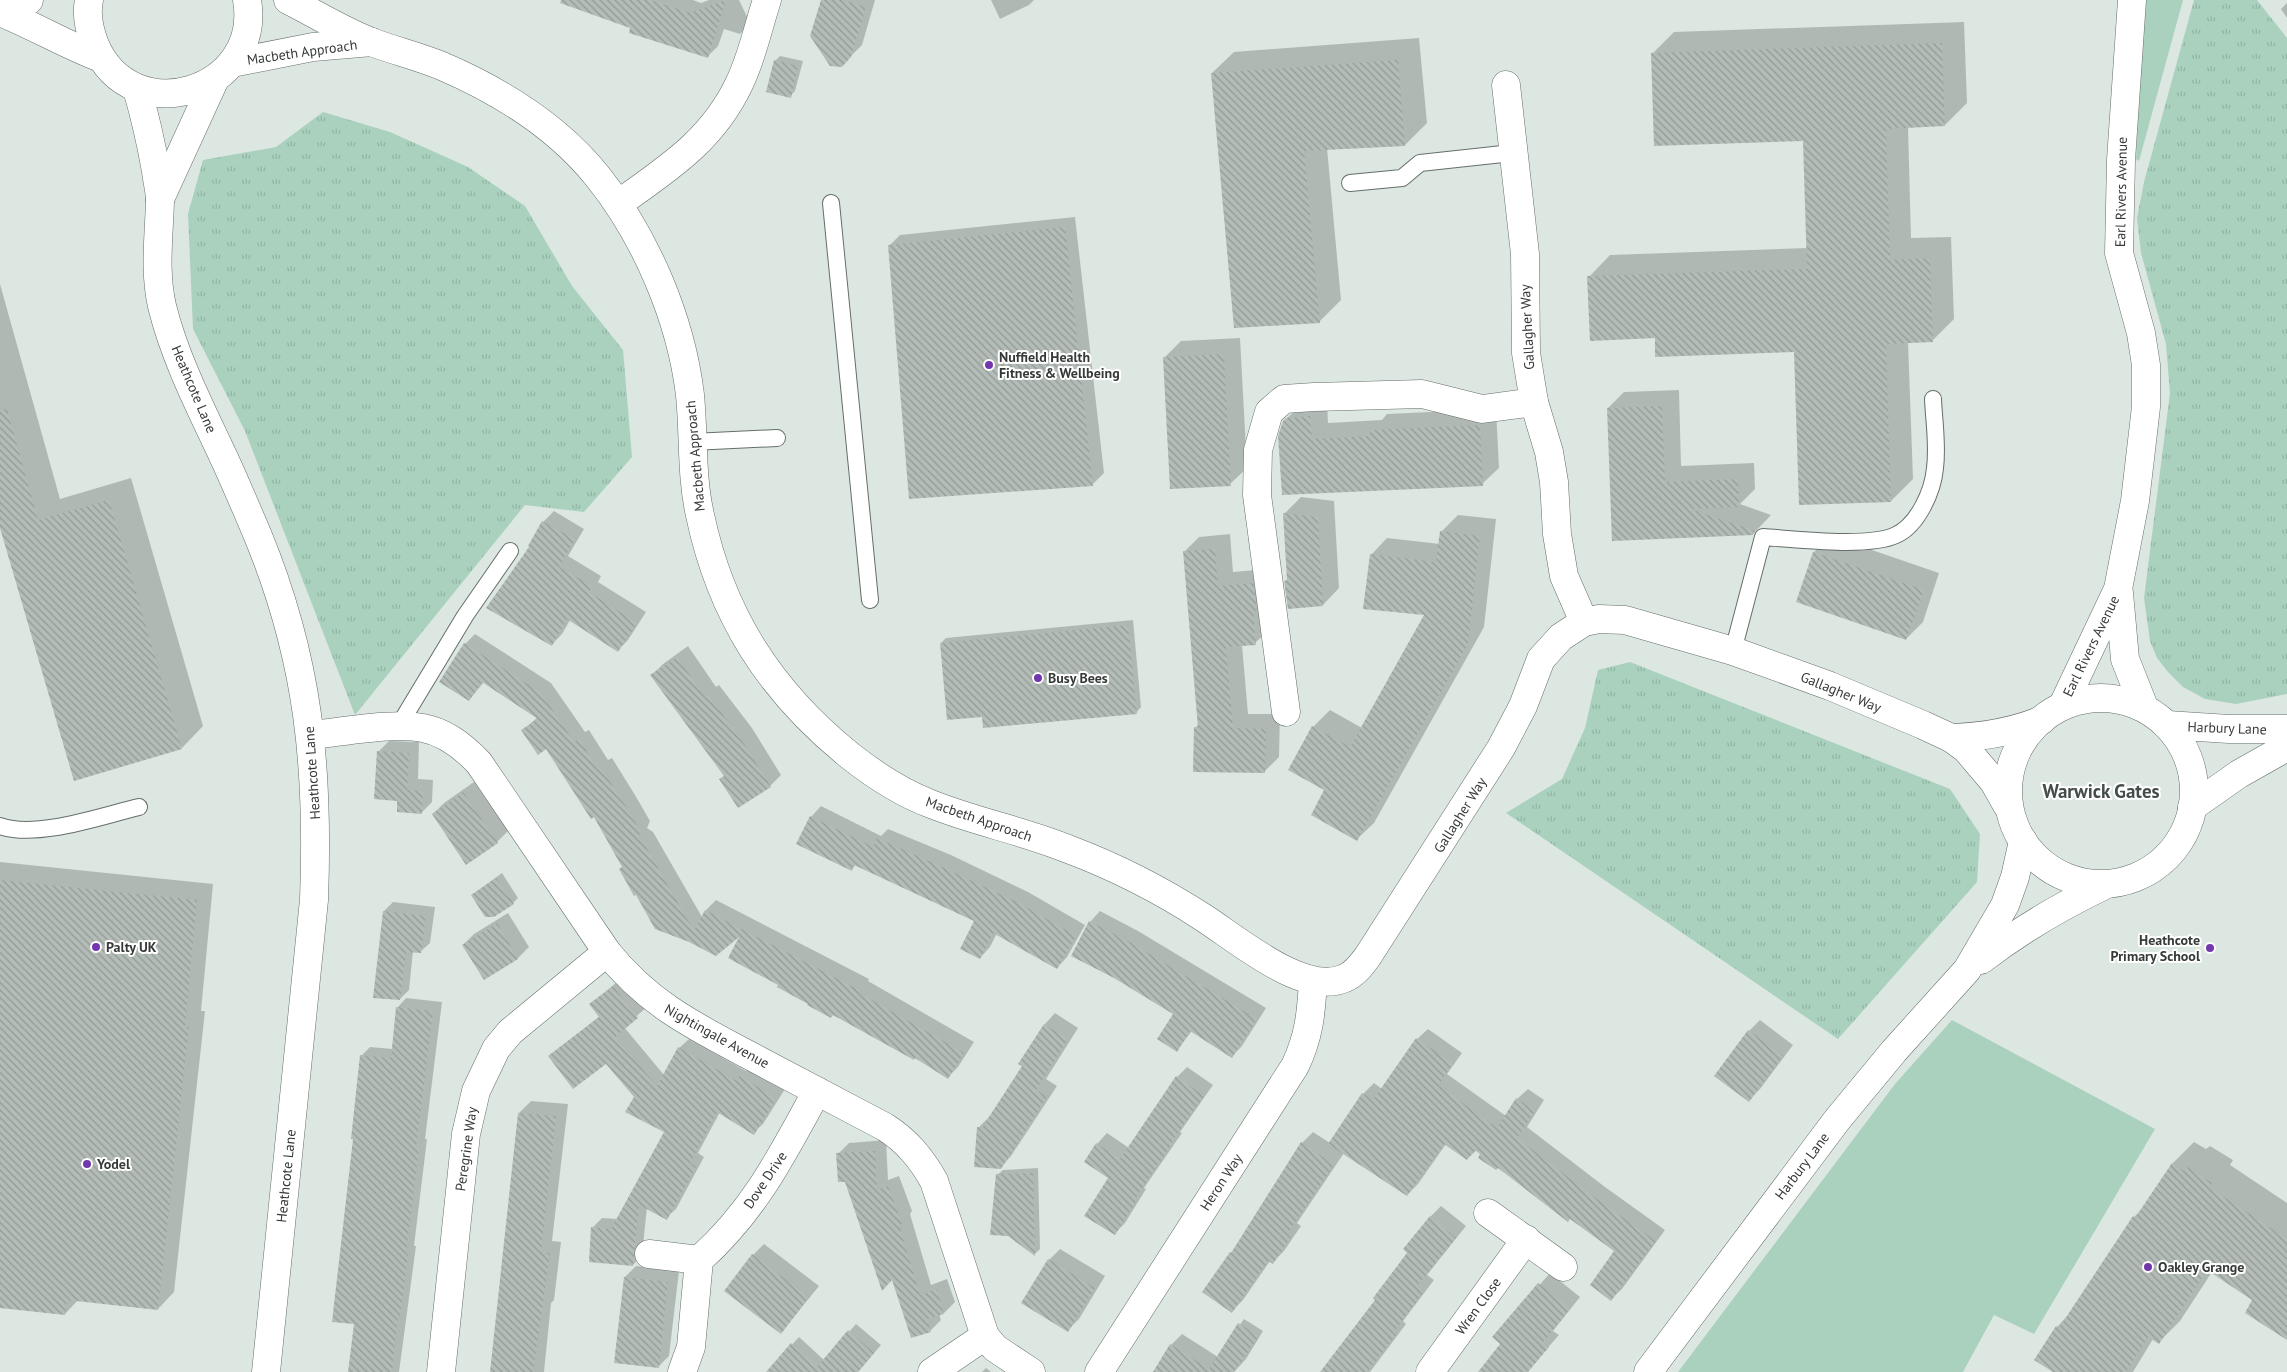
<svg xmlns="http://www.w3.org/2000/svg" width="2287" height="1372" font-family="'PT Sans',sans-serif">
<defs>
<pattern id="park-tufts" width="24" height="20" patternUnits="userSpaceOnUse" patternTransform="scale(1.25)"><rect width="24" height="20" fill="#a9d1be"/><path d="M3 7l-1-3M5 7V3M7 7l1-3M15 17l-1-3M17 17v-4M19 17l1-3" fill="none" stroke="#92b4a4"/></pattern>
<pattern id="building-back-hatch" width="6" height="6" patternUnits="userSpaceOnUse" patternTransform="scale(1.25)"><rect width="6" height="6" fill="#b3bcb7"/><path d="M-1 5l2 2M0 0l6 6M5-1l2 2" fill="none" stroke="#929a96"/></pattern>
</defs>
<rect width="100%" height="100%" fill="#dde7e2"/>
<g fill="#a9d1be">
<polygon points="2146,0 2183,0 2139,161 2136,159 2141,45"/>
<polygon points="1952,1020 2155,1129 2034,1334 1994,1315 1963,1372 1678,1372 1895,1084"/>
</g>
<g fill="url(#park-tufts)">
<polygon points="2194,0 2257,0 2287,38 2287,694 2236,704 2205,699 2183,687 2168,672 2157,658 2150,641 2144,598 2170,393 2166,344 2141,253 2137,218 2144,182"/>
<polygon points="323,112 390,132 468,167 525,206 572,286 623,350 632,457 584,512 525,505 355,715 245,431 193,329 188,214 203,160 276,147"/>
<polygon points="1630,662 1950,789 1980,834 1977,882 1838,1039 1506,813 1562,779 1585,728 1598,670"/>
</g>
<g fill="#0003">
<polygon points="563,0 693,0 701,3 709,0 739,0 750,23 740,34 724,29 718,46 707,57"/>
<polygon points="823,0 875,0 862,45 841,66"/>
<polygon points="991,0 1034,0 1029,5 1000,19"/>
<polygon points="2287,3 2287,18 2281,9"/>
<polygon points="1964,22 1967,103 1945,125 1908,127 1911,238 1951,237 1954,319 1932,341 1908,342 1913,479 1891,501 1795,350 1656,337 1589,277 1610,255 1808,248 1804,140 1652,54 1674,32"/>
<polygon points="1419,38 1427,123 1405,145 1327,148 1341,300 1319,322 1212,73 1234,52"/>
<polygon points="780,56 803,61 795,91 790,96 775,61"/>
<polygon points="1075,217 1104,473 1093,484 889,246 900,235"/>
<polygon points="0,284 60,499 131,478 203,726 182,748 0,524"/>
<polygon points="1240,338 1247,468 1230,484 1164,358 1181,341"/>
<polygon points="1679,390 1681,466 1754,463 1755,489 1740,504 1771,515 1753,534 1613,540 1608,408 1624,392"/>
<polygon points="1327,400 1328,423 1382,420 1387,414 1496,409 1499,468 1482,484 1283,493 1284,421 1304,402"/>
<polygon points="1301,497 1334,501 1339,588 1323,605 1286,581 1288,579 1284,514"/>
<polygon points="554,511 584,529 568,556 601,576 598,582 646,612 628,640 618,650 570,620 562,634 552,644 529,546 544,521"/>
<polygon points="1458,515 1496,519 1484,627 1374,823 1357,839 1326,790 1313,727 1330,710 1362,728 1426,614 1371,555 1387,538 1440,544 1441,532"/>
<polygon points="1230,534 1233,572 1268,569 1270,629 1255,643 1242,645 1248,714 1280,714 1279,757 1264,772 1195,728 1199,724 1184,552 1199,537"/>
<polygon points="1831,536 1939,573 1923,622 1906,639 1797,601 1814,552"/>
<polygon points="1133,620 1141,707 1136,713 983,716 941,643 946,638"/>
<polygon points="475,634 551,683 585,732 589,730 608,760 612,758 635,795 650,821 647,828 653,832 702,917 706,910 716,900 869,979 868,981 974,1042 958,1067 948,1077 915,1056 809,1003 779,985 743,933 715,955 623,867 594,816 546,748 523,730 538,717 484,682 469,700 465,644"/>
<polygon points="688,646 716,687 719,685 752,728 781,775 770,786 725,775 652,675 663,664"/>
<polygon points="389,741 419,742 418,779 433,780 432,802 421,813 399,800 378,752"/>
<polygon points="474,782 508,831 497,842 433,814 444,803"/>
<polygon points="821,806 881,836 888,829 951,855 1028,892 1085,925 1067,957 1057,968 997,933 990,947 980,958 975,921 856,865 851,869 811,817"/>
<polygon points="0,862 213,884 201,1011 205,1011 174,1292 158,1309 78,1300 65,1314 0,1307"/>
<polygon points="502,873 518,898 513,903 472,895"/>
<polygon points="393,902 435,907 430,943 420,952 413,951 409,990 400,999 384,911"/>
<polygon points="1100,911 1138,931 1266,1008 1242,1046 1232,1056 1192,1031 1177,1050 1175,1014 1090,922"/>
<polygon points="508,913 529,947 518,958 484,979 463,945 474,934"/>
<polygon points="623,977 647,1007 624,1027 664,1075 679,1048 689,1039 746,1071 751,1067 785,1089 763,1124 753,1133 720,1112 698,1153 704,1157 676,1209 666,1218 647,1207 642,1255 633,1265 593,1227 602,1218 618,1219 666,1132 606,1062 550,1056 600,1016 591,1004"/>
<polygon points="406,998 442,1002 425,1139 427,1139 414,1246 416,1246 399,1372 349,1372 355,1323 354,1138 361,1056 370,1047 393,1049 398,1007"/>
<polygon points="1055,1013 1078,1028 1046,1079 1057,1086 1011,1156 1000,1168 978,1128 989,1117 1024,1065 1045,1024"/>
<polygon points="1760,1020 1793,1045 1760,1089 1749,1100 1749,1031"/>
<polygon points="1428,1029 1462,1053 1447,1074 1506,1116 1517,1099 1528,1089 1544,1100 1527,1127 1605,1187 1665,1230 1622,1289 1611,1299 1616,1251 1477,1150 1467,1159 1446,1144 1418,1184 1407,1195 1344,1153 1297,1223 1301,1226 1284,1251 1273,1262 1270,1261 1243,1300 1232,1311 1231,1253 1236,1247 1302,1143 1313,1132 1330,1143 1363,1094 1374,1083 1382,1089 1417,1039"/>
<polygon points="1187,1067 1213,1085 1180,1132 1182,1133 1144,1188 1146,1189 1125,1223 1115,1233 1109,1177 1097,1144 1107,1133 1129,1148 1177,1077"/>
<polygon points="531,1101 568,1104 552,1241 561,1242 554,1300 551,1303 544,1372 491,1372 519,1113"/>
<polygon points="886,1140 888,1180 899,1176 912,1211 910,1214 931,1285 947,1279 955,1302 944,1313 939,1314 941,1320 930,1331 893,1278 838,1154 849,1143"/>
<polygon points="2194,1142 2206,1149 2210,1146 2233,1160 2230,1165 2287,1203 2287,1339 2254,1300 2212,1272 2180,1321 2158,1343 2153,1339 2133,1372 2053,1372 2057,1327 2071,1312 2134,1217 2146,1205 2173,1163"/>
<polygon points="1038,1168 1040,1249 1035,1254 1008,1235 997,1175 1003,1170"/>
<polygon points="1441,1206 1466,1226 1427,1275 1434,1280 1403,1321 1406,1324 1370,1372 1322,1372 1377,1300 1430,1217"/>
<polygon points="764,1244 819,1286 781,1333 753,1255"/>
<polygon points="1060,1249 1105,1276 1079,1319 1068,1330 1049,1260"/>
<polygon points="636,1266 679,1271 669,1356 658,1367 625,1277"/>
<polygon points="1550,1273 1580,1297 1553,1331 1559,1335 1531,1367 1518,1372 1480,1372 1502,1344 1494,1337"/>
<polygon points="1244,1319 1263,1331 1246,1359 1234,1372 1154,1372 1171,1345 1182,1334 1218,1357"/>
<polygon points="856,1324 881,1345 858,1372 767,1372 799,1337 824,1360"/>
<polygon points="986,1368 991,1372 982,1372"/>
</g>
<g fill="url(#building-back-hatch)">
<polygon points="561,0 650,0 690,13 726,0 708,58 629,33 630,28 560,3"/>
<polygon points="821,0 842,0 866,7 851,57 842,67 830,66 810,36"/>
<polygon points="1942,43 1945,126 1886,129 1890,260 1930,258 1933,342 1886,344 1891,502 1799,505 1794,352 1655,357 1655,338 1590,341 1587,276 1807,269 1803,141 1654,146 1651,53"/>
<polygon points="774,60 798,66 791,98 766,92"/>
<polygon points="1398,60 1405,146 1304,151 1320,323 1234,328 1211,73"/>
<polygon points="1065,227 1093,486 909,499 888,245"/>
<polygon points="1224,354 1231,486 1170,489 1163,357"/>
<polygon points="1662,406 1665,482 1738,479 1739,507 1690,509 1755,531 1753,535 1612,541 1607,408"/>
<polygon points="7,409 38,520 109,500 182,749 74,781 0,528 0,410"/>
<polygon points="1310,416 1312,439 1370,436 1370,430 1480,425 1483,486 1282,495 1278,436 1283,421 1286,418"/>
<polygon points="1283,513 1318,517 1323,606 1288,609 1284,581 1287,580"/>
<polygon points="542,521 575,539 559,567 592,586 589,592 637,623 618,652 567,619 552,646 486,608 529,547 528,546"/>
<polygon points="1440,531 1480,536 1468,644 1357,841 1311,815 1324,790 1288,770 1312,726 1350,747 1424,615 1363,609 1370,554 1436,562"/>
<polygon points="1215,549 1218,586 1253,583 1257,611 1253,611 1256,645 1226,647 1233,728 1266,729 1265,773 1193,772 1194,727 1198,728 1183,551"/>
<polygon points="1813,552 1924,590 1906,640 1796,602"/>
<polygon points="1128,625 1137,714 983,728 982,717 947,720 940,643"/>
<polygon points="464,643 541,693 574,742 579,739 598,770 601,768 625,805 641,832 637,839 643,842 694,931 705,910 859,990 858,992 964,1053 948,1079 915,1058 914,1060 833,1015 831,1018 807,1005 808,1004 777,987 778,985 728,958 739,937 716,956 689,942 655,929 636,895 634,896 619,869 622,867 594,817 591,819 546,749 538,755 521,730 538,719 482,682 469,701 439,682"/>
<polygon points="677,657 705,697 708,695 741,739 771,787 738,808 719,779 724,776 650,675"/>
<polygon points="377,751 409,753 407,790 423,791 422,814 397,812 397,801 374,799"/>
<polygon points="463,792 498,843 466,865 432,814"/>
<polygon points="810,816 873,847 877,838 940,866 1017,902 1076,936 1057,969 993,933 980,959 960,949 974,921 854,865 852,871 796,844"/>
<polygon points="496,878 514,904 494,917 485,917 471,895"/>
<polygon points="0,880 197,900 185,1027 189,1027 158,1310 67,1300 65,1315 0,1308"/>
<polygon points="383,911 426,916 421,953 406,952 400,1000 373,998"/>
<polygon points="1089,921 1128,941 1257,1019 1232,1058 1190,1031 1177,1052 1157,1039 1173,1014 1114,978 1071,956"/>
<polygon points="497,923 518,959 484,980 462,945"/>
<polygon points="613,986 638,1018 615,1037 657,1086 678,1047 737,1081 740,1075 776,1099 754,1135 717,1112 690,1163 696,1167 667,1220 639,1205 633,1266 589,1262 591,1227 611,1229 664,1132 625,1112 634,1097 606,1064 573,1089 548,1056 599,1017 589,1004"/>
<polygon points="396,1007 433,1011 416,1148 419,1148 406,1254 408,1254 405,1280 400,1316 398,1316 392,1372 348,1372 354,1324 332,1322 353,1139 351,1139 360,1055 391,1058"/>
<polygon points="1044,1024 1068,1039 1036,1090 1047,1097 1001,1169 974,1167 977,1127 982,1128 1022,1066 1018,1064"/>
<polygon points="1748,1030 1783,1056 1749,1102 1714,1076"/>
<polygon points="1416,1038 1453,1064 1438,1085 1497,1128 1516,1098 1535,1111 1517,1138 1594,1197 1656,1241 1611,1301 1590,1285 1614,1251 1570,1219 1568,1222 1498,1168 1496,1170 1478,1158 1480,1154 1475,1150 1467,1160 1444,1144 1407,1196 1328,1144 1362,1093 1373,1100"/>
<polygon points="1176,1076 1204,1096 1171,1143 1172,1144 1135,1199 1137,1200 1115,1235 1084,1216 1108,1178 1084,1162 1096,1143 1120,1159"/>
<polygon points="518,1113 556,1116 541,1252 550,1253 533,1372 490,1372"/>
<polygon points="1301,1142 1334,1165 1287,1234 1291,1237 1273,1264 1268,1261 1232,1313 1202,1292 1230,1252 1231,1253"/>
<polygon points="875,1151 877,1190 888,1186 902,1224 899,1225 920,1295 937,1289 944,1314 927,1319 931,1332 911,1338 892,1280 882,1291 845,1182 838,1182 836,1153"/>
<polygon points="2172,1163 2184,1171 2187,1167 2212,1183 2209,1187 2287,1239 2287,1340 2245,1313 2252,1300 2207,1270 2159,1344 2148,1337 2126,1372 2053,1372 2034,1360 2056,1326 2059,1328 2133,1216 2135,1218"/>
<polygon points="1033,1173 1035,1256 1008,1236 990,1235 996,1174"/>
<polygon points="1430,1216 1456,1238 1417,1286 1424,1292 1393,1333 1396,1335 1367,1372 1320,1372 1375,1300 1373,1298 1407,1253 1403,1249"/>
<polygon points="752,1254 809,1297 781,1334 724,1291"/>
<polygon points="1048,1259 1095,1288 1068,1332 1021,1303"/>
<polygon points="624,1277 668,1282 659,1368 614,1363"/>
<polygon points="1538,1283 1570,1309 1543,1342 1549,1347 1528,1372 1478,1372 1500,1344 1492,1337"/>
<polygon points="1238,1323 1259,1336 1234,1372 1153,1372 1170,1344 1209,1369"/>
<polygon points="848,1330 874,1353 858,1372 766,1372 791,1343 817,1367"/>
</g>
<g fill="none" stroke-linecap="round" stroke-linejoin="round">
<defs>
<g id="lane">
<polyline points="1350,183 1402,178 1420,163 1512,153"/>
<polyline points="831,203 870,600"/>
<polyline points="692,442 777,438"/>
<path d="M1733 651 1763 537C1794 539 1869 548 1896 535 1918 525 1933 491 1935 468 1938 445 1934 422 1933 399"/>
<polyline points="398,727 465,616 510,551"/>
<path d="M0 826C37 839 101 816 139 807"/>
</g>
<g id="street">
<path d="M288 0C316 14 344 32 374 43 396 51 420 57 442 66 500 91 558 127 598 177 646 237 681 319 690 395 694 435 691 476 700 515 721 615 770 691 849 755 873 774 902 793 931 804 976 822 1024 831 1068 849 1116 867 1161 890 1204 918 1238 940 1305 997 1345 978 1355 974 1362 964 1368 956L1501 748 1523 706 1541 659 1561 637 1584 622 1564 576 1557 534 1554 482 1549 452 1534 402 1526 353 1525 254 1506 85"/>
<polyline points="0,4 29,0"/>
<path d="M0 12C35 26 66 45 101 58"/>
<polyline points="232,63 313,47 372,42"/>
<path d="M618 204C667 169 712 141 739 84 752 58 758 27 767 0"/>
<polyline points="2119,593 2125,659 2144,707"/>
<polyline points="1584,622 1599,619 1625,620 1733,651 1830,686 1923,725 1951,738 1966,749 1994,782 2007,805"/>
<polyline points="2064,703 2118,589 2135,501 2146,407 2146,365 2141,333 2119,253 2121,160 2132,0"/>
<polyline points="1286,712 1257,495 1258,450 1269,412 1284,399 1314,397 1422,394 1482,409 1534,402"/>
<path d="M311 735C343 732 392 722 423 728 445 732 464 747 479 763L607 952C651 1007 700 1029 760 1061 802 1083 844 1105 885 1127 907 1141 921 1158 934 1181L985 1336 995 1348 1031 1372"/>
<path d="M1951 738C1982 737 2013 732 2042 720"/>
<polyline points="1488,1213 1563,1267"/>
<polyline points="649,1254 699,1260"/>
<polyline points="441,1372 466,1134 476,1091 496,1049 510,1032 607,952"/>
<path d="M682 1372 691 1347 699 1260C755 1210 782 1155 817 1091"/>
<polyline points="932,1372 985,1336"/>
<path d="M1099 1372 1295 1066C1309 1037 1311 1014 1313 982"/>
<polyline points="1430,1372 1526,1239"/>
</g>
<g id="secondary">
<path d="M89 0C86 14 90 32 95 45 132 132 263 92 247 0"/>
<path d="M137 89C145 116 151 143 156 171 157 181 160 191 160 201 159 236 154 271 162 306 175 359 201 409 224 458 236 484 247 510 258 536 309 660 319 767 314 900L266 1372"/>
<polyline points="160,199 215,79"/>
<circle cx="2101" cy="791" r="93"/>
<polyline points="2167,725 2229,729 2287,729"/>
<polyline points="2192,807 2239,774 2287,747"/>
<path d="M1981 960C2019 931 2059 907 2103 886"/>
<polyline points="1648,1372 1837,1120 1894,1051 1967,970 2005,905 2015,877 2023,841"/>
</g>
</defs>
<use href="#lane" stroke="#656e6a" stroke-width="18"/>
<use href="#street" stroke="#656e6a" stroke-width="29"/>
<use href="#secondary" stroke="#656e6a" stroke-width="29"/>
<use href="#lane" stroke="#fff" stroke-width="16"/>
<use href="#street" stroke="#fff" stroke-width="28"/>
<use href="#secondary" stroke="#fff" stroke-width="28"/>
</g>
<g fill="#7237ac" stroke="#fff" stroke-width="2">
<circle cx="989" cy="365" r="5"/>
<circle cx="1038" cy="678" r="5"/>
<circle cx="96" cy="947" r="5"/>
<circle cx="2210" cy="948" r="5"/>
<circle cx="87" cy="1164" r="5"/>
<circle cx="2148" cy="1267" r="5"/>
</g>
<g text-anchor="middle" stroke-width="4" stroke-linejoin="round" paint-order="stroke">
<g font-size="14" fill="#353937" stroke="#fff">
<text transform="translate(302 52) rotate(-8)" y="5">Macbeth Approach</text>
<text transform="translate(2121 192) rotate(-89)" y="5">Earl Rivers Avenue</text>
<text transform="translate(1527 327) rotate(-93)" y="5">Gallagher Way</text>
<text transform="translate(194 389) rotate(67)" y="5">Heathcote Lane</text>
<text transform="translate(695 456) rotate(-95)" y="5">Macbeth Approach</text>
<text transform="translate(2091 646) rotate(-64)" y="5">Earl Rivers Avenue</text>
<text transform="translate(1841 692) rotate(22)" y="5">Gallagher Way</text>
<text transform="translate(2227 728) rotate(2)" y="5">Harbury Lane</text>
<text transform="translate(312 773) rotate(-94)" y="5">Heathcote Lane</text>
<text transform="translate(1460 815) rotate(-58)" y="5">Gallagher Way</text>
<text transform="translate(979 819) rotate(19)" y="5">Macbeth Approach</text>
<text transform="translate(717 1036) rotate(29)" y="5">Nightingale Avenue</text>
<text transform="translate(466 1149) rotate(-82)" y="5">Peregrine Way</text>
<text transform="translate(1802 1166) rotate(-53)" y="5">Harbury Lane</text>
<text transform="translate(286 1176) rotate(-84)" y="5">Heathcote Lane</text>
<text transform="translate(765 1180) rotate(-56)" y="5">Dove Drive</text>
<text transform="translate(1221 1182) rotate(-57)" y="5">Heron Way</text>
<text transform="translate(1478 1306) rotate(-54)" y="5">Wren Close</text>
</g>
<g font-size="14" font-weight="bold" fill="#353937" stroke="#fff" text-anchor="start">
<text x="999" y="362">Nuffield Health<tspan x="999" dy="16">Fitness &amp; Wellbeing</tspan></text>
<text x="1048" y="683">Busy Bees</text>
<text x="2200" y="945" text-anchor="end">Heathcote<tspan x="2200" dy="16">Primary School</tspan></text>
<text x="106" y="952">Palty UK</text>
<text x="97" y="1169">Yodel</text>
<text x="2158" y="1272">Oakley Grange</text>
</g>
<g font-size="19" font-weight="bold" fill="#444d49" stroke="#fff">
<text x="2101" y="798">Warwick Gates</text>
</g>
</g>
</svg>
